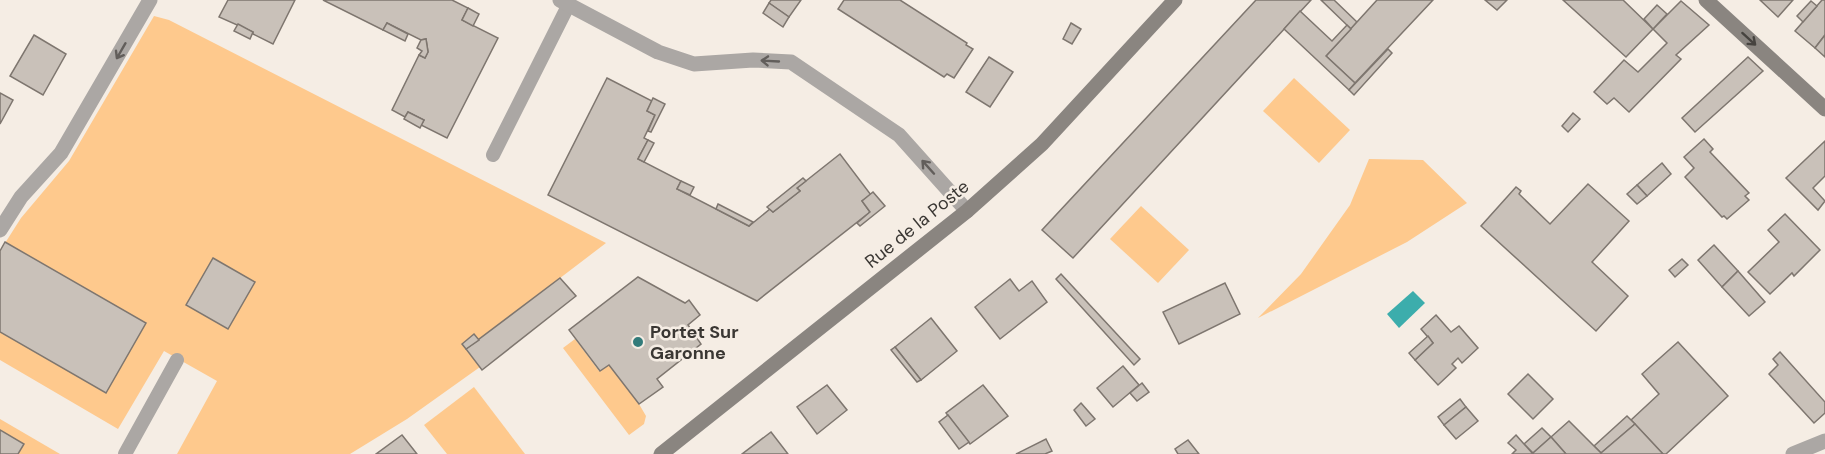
<svg xmlns="http://www.w3.org/2000/svg" width="1825" height="454" font-family="'DM Sans',sans-serif">
<rect width="100%" height="100%" fill="#f5ede4"/>
<g fill="#fec98d">
<polygon points="154,16 169,20 606,243 479,340 474,334 462,344 480,367 407,419 350,454 177,454 217,381 164,351 118,429 0,360 0,251 21,218 69,161"/>
<polygon points="1294,78 1350,130 1319,163 1263,111"/>
<polygon points="1369,159 1423,160 1467,203 1407,242 1258,318 1301,274 1350,205"/>
<polygon points="1141,206 1189,250 1158,283 1110,239"/>
<polygon points="575,339 599,371 609,365 639,404 646,416 644,424 629,435 563,348"/>
<polygon points="474,387 525,454 447,454 424,425"/>
<polygon points="0,419 60,454 0,454"/>
</g>
<polygon fill="#3cadac" points="1413,291 1425,303 1399,328 1387,314"/>
<g fill="#c9c1b9" stroke="#7e766f" stroke-width="1.5">
<polygon points="228,0 295,0 273,44 253,34 253,32 219,17"/>
<polygon points="323,0 452,0 468,8 462,20 498,38 447,138 421,125 424,120 408,112 405,117 392,110 419,55 425,58 428,52 426,39 421,40 387,23 383,30"/>
<polygon points="771,0 801,0 789,17 769,3"/>
<polygon points="844,0 900,0 967,43 966,45 973,49 954,78 947,74 944,77 838,9"/>
<polygon points="1256,0 1311,0 1073,258 1042,230"/>
<polygon points="1321,0 1334,0 1357,22 1351,29"/>
<polygon points="1377,0 1433,0 1355,83 1326,56"/>
<polygon points="1485,0 1507,0 1497,10"/>
<polygon points="1563,0 1623,0 1653,29 1626,57"/>
<polygon points="1760,0 1793,0 1778,17"/>
<polygon points="1822,0 1825,0 1825,35 1815,48 1795,31"/>
<polygon points="1681,1 1709,25 1676,55 1681,59 1629,112 1614,98 1607,104 1594,92 1624,60 1638,72 1667,43 1653,29"/>
<polygon points="1811,1 1817,6 1803,22 1797,16"/>
<polygon points="769,3 789,17 783,27 763,13"/>
<polygon points="1657,5 1667,14 1653,29 1644,19"/>
<polygon points="468,8 479,14 473,26 462,20"/>
<polygon points="1300,11 1332,41 1347,25 1351,29 1326,56 1355,83 1349,90 1284,29"/>
<polygon points="387,23 408,34 405,41 383,30"/>
<polygon points="1071,23 1081,29 1072,44 1063,39"/>
<polygon points="238,24 253,32 250,39 234,31"/>
<polygon points="34,35 66,54 43,95 10,76"/>
<polygon points="1825,35 1825,57 1815,48"/>
<polygon points="426,39 428,52 425,58 419,55 422,51 417,48 421,40"/>
<polygon points="1388,49 1392,53 1354,95 1349,90"/>
<polygon points="989,57 1013,72 990,107 966,92"/>
<polygon points="1748,57 1763,71 1695,132 1682,118"/>
<polygon points="607,78 652,101 647,111 655,115 644,138 648,140 638,159 681,181 677,189 749,226 770,209 773,212 800,191 797,188 840,154 871,195 862,201 870,212 757,301 548,195"/>
<polygon points="0,93 13,100 0,124"/>
<polygon points="653,98 665,104 651,132 648,131 655,115 647,111"/>
<polygon points="408,112 424,120 420,128 404,119"/>
<polygon points="1573,113 1580,119 1568,132 1562,126"/>
<polygon points="1704,139 1713,149 1710,152 1749,193 1745,196 1749,200 1727,219 1724,216 1722,217 1685,177 1694,168 1684,157"/>
<polygon points="648,140 654,143 644,162 638,159"/>
<polygon points="1825,141 1825,176 1813,188 1825,201 1818,210 1786,178"/>
<polygon points="1662,163 1671,174 1647,196 1637,185"/>
<polygon points="803,178 806,181 797,188 800,191 773,212 767,207"/>
<polygon points="681,181 694,187 690,195 677,189"/>
<polygon points="1588,184 1629,221 1592,262 1628,296 1596,331 1481,226 1516,187 1521,191 1519,194 1550,224"/>
<polygon points="1637,185 1647,196 1637,204 1627,194"/>
<polygon points="873,192 885,206 860,226 857,223 870,212 862,201"/>
<polygon points="718,204 753,222 749,226 716,209"/>
<polygon points="1785,214 1820,250 1794,276 1792,273 1770,294 1748,272 1779,242 1768,230"/>
<polygon points="5,242 146,323 106,393 0,332 0,251"/>
<polygon points="1714,245 1738,271 1722,287 1698,260"/>
<polygon points="213,258 255,282 228,329 186,305"/>
<polygon points="1682,259 1688,265 1675,277 1669,270"/>
<polygon points="1738,271 1765,302 1749,316 1722,287"/>
<polygon points="1061,274 1140,359 1134,365 1056,279"/>
<polygon points="638,277 685,303 689,300 700,315 688,325 701,344 657,379 663,387 639,404 609,365 600,371 569,330"/>
<polygon points="560,278 576,296 482,370 466,349"/>
<polygon points="1010,279 1019,291 1032,281 1047,302 1000,339 975,307"/>
<polygon points="1225,283 1240,314 1179,344 1163,312"/>
<polygon points="1436,315 1451,332 1459,326 1478,348 1462,363 1458,358 1452,364 1456,368 1438,385 1415,360 1433,343 1421,329"/>
<polygon points="931,318 957,351 921,380 895,347"/>
<polygon points="474,334 479,340 466,349 462,344"/>
<polygon points="1428,336 1433,343 1415,360 1409,353"/>
<polygon points="1678,342 1728,396 1666,454 1663,454 1631,420 1659,394 1642,374"/>
<polygon points="895,347 921,380 917,382 891,350"/>
<polygon points="1780,352 1825,402 1825,413 1814,423 1769,374 1778,365 1773,359"/>
<polygon points="1123,366 1139,385 1113,407 1097,388"/>
<polygon points="1528,374 1553,399 1533,419 1508,394"/>
<polygon points="1142,383 1149,392 1137,401 1130,393"/>
<polygon points="827,385 847,410 817,434 797,407"/>
<polygon points="983,385 1008,416 970,444 946,413"/>
<polygon points="1460,399 1466,407 1444,425 1438,417"/>
<polygon points="1081,403 1095,419 1086,426 1074,410"/>
<polygon points="1466,407 1478,421 1456,439 1444,425"/>
<polygon points="948,415 969,442 959,449 939,422"/>
<polygon points="1627,416 1635,424 1601,453 1594,446"/>
<polygon points="1569,421 1602,454 1566,454 1551,437"/>
<polygon points="1635,424 1663,454 1602,454 1601,453"/>
<polygon points="1542,428 1551,437 1533,453 1524,444"/>
<polygon points="0,430 24,444 18,454 0,454"/>
<polygon points="771,432 788,454 742,454"/>
<polygon points="402,435 417,454 376,454"/>
<polygon points="1516,435 1524,444 1533,454 1512,454 1516,450 1508,443"/>
<polygon points="1551,437 1566,454 1533,454 1533,453"/>
<polygon points="1046,439 1052,451 1045,454 1016,454"/>
<polygon points="1188,440 1199,454 1178,454 1175,449"/>
</g>
<g fill="none" stroke-linecap="round" stroke-linejoin="round">
<g stroke="#aba7a4" stroke-width="14">
<polyline points="493,155 569,4"/>
<polyline points="125,454 177,360"/>
</g>
<g stroke="#aba7a4" stroke-width="15">
<polyline points="560,0 658,52 694,64 753,60 791,62 899,135 967,211"/>
<polyline points="0,230 21,197 61,153 150,0"/>
<polyline points="1793,454 1825,441"/>
</g>
<g stroke="#8a8580" stroke-width="15">
<polyline points="1706,0 1825,109"/>
<polyline points="661,454 967,211 1042,144 1175,0"/>
</g>
</g>
<defs><path id="oneway-shaft" d="M-6 0H5M1.5-3L5.5 0L1.5 3" fill="none" stroke-width="1.6" stroke-linecap="round" stroke-linejoin="round" transform="scale(1.5)"/></defs>
<use stroke="#46433f" href="#oneway-shaft" transform="translate(1749 39) rotate(42)"/>
<g stroke="#625e5b">
<use href="#oneway-shaft" transform="translate(121 51) rotate(120)"/>
<use href="#oneway-shaft" transform="translate(770 61) rotate(-177)"/>
<use href="#oneway-shaft" transform="translate(928 167) rotate(-132)"/>
</g>
<circle fill="#327b7a" stroke="#f5ede4" stroke-width="2" cx="638" cy="342" r="6"/>
<g text-anchor="middle" stroke-width="5" stroke-linejoin="round" paint-order="stroke">
<g font-size="18" fill="#3a3733" stroke="#f5ede4">
<text transform="translate(917 224) rotate(-39)" y="6">Rue de la Poste</text>
</g>
<g font-size="18" font-weight="bold" fill="#3a3733" stroke="#f5ede4" text-anchor="start">
<text x="650" y="338">Portet Sur<tspan x="650" dy="21">Garonne</tspan></text>
</g>
</g>
</svg>
